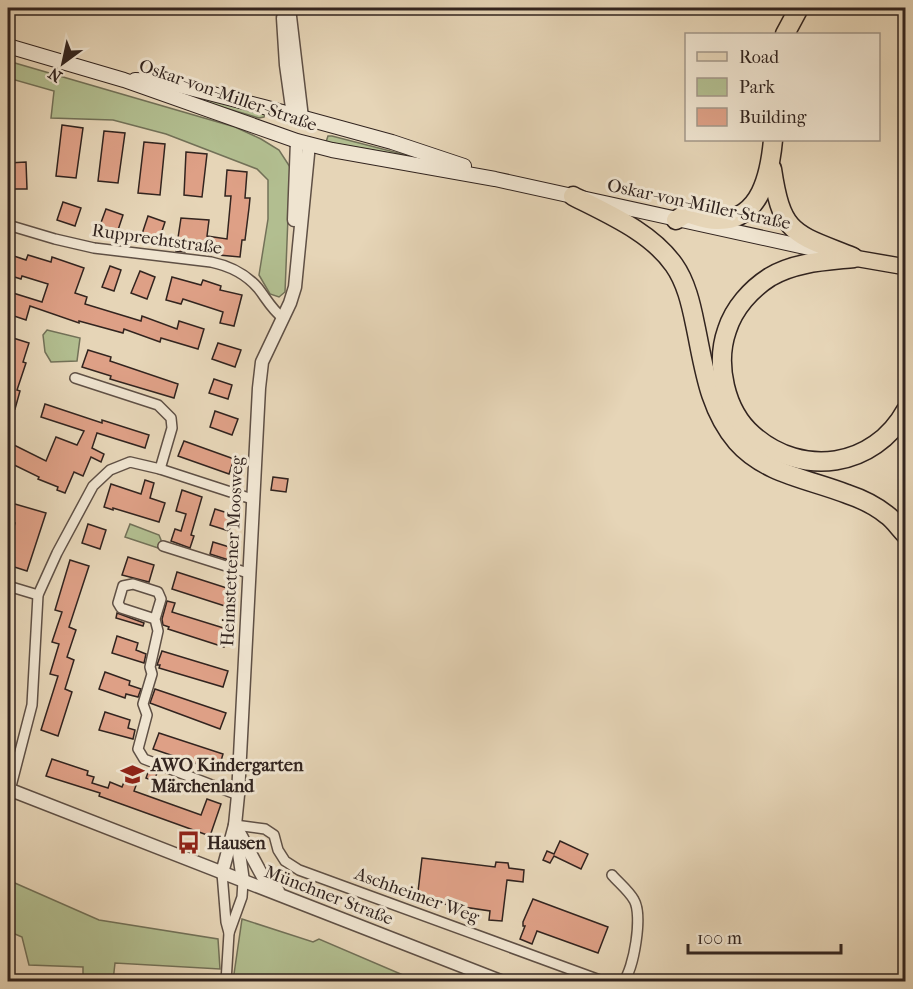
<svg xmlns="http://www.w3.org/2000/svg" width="913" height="989" font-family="'IM FELL French Canon',serif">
<rect width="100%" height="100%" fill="#e6d5b7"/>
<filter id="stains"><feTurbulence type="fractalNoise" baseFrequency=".00333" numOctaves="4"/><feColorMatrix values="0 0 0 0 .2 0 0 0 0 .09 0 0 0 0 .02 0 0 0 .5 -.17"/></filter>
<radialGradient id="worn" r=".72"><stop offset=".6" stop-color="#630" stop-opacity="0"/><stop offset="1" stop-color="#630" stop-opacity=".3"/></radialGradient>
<g fill="#b2be90" stroke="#727158" stroke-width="1.5">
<polygon points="8,61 235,127 261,139 279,150 290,167 285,292 279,297 270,294 259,275 268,219 268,180 257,169 166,134 113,120 51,118 54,91 8,78"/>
<polygon points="169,89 265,114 264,117 259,118 171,92"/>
<polygon points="328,136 332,136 406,155 406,156 326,142"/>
<polygon points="47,330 80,338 77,361 51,362 45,352 43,335"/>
<polygon points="130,524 159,535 161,540 161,549 125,537"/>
<polygon points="8,880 99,920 218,939 220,969 115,963 113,981 83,982 83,967 29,965 22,937 8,931"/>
<polygon points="242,919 313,942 319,939 417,981 233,981"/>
</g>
<g fill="#dea086" stroke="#32241f" stroke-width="1.5">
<polygon points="62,125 83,128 76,178 56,176"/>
<polygon points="104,131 125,133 118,183 98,181"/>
<polygon points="144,142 165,144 160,195 138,193"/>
<polygon points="186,152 207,154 202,197 184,195"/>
<polygon points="26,162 27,189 8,189 8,163"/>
<polygon points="227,170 247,172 245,198 250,198 249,208 245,240 242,240 240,257 219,255 220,252 186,248 185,252 176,251 181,218 209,220 207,236 227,239 231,196 225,196"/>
<polygon points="63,202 81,208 75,226 57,220"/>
<polygon points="106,209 123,215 117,233 99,228"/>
<polygon points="148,216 165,222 159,240 142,234"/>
<polygon points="8,254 26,260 28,255 51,262 52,257 84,268 75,293 87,297 85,304 141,321 142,316 177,329 179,321 204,329 198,349 161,338 160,342 124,329 123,333 79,321 79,323 30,306 26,320 8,314 8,295 12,296 13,293 42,302 48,284 22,276 21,279 8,275"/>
<polygon points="110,266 121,270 114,291 102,287"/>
<polygon points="140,271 155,277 147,299 131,293"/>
<polygon points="172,277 201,285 203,280 221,286 220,290 242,295 234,326 220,323 223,312 183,299 181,304 166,300"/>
<polygon points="10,337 29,343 23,362 26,363 17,390 20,391 15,409 8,406 8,344"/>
<polygon points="218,343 241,350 235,367 212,359"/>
<polygon points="88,350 111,357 110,361 178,384 174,398 110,379 111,376 82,367"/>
<polygon points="214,379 232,385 228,399 209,393"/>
<polygon points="45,404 102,423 102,420 149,435 145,448 97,433 92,448 104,454 101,462 91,457 83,476 74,472 65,493 57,490 58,487 38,479 39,477 8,462 8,442 46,461 56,437 77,445 84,431 41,417"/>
<polygon points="215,411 238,419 232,435 210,427"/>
<polygon points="184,441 234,459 229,474 178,456"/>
<polygon points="273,477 288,479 286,492 271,490"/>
<polygon points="145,480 154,483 150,498 165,503 159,522 113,508 113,510 104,507 111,484 141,494"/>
<polygon points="182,490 202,497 191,535 194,536 190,548 171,541 175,529 181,531 186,514 176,511"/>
<polygon points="8,502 46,513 27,571 8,565 8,548 15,523 8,521"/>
<polygon points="215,509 234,515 229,531 210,525"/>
<polygon points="88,524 106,530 100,549 82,543"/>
<polygon points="213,542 236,549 232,561 210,554"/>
<polygon points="128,557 154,565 149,582 122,575"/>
<polygon points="70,560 89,566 69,627 76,630 67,657 74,660 65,689 72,692 58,736 41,730 58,676 50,674 59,644 52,642 62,612 55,610"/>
<polygon points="177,572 233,590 228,607 172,589"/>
<polygon points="167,601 175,603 172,612 230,630 224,647 168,629 169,627 163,625 162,619"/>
<polygon points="117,613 144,623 143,626 116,618"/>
<polygon points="117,636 138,643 136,650 146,654 144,663 112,653"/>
<polygon points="162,651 228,671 223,687 159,668 160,665 157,665"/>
<polygon points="105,672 130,681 129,685 141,689 138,697 126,694 125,698 99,689"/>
<polygon points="155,689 226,713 220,729 150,703"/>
<polygon points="105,712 130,720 128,728 135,730 133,739 99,730"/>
<polygon points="159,733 223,754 218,771 153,749"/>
<polygon points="52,759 88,771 87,775 94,777 92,783 108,788 110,782 122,787 131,765 142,769 134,791 201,815 207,799 221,804 210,836 99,796 100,793 46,776"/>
<polygon points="149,770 157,773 154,781 146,778"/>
<polygon points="560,841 588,854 581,869 554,856 550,863 543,860 547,851 554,854"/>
<polygon points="422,858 495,867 496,862 508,863 509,868 524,870 523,882 507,880 502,921 489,920 490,911 417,900"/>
<polygon points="533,899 608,927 598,953 537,931 532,944 520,939 525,926 523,926 523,922"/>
</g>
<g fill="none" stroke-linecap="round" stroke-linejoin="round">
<defs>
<g id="minor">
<path d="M8 225 55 239 94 248 211 262C230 266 245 273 258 288 266 298 272 310 283 318"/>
<polyline points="75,378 158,405 171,418 172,428 160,469"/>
<polyline points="163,546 248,573"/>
<polyline points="8,586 38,595"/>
<polyline points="155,619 121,608 118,603 123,586 133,584 158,592 161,599 155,619 158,631 150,667 152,674 143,704 147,715 138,749 144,759 238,795"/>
<polyline points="10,790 32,705 38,595 57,553 93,486 110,470 130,462 160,469 252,499"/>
<polyline points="235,825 265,829 274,835 278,850 285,861 299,870 605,982"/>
<polyline points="222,873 226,922 229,933 226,982"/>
<path d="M612 875C619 883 629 891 634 900 643 915 634 969 623 982"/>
<polyline points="229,933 242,897 243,881"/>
</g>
<g id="tertiary">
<polyline points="289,8 302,118"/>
<polyline points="283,18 286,65 293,115"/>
<polyline points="294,220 297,141"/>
<polyline points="8,789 503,982"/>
<polyline points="235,825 263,877 278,891"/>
<polyline points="236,832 243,881"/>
<polyline points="222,873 235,825 238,795 259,388 262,362 290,303 295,287 309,144"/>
</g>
<g id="secondary">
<polyline points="8,46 124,80 297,141 332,150 495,179 823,251"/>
<polyline points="135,80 162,81 264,107 392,142 464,166"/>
</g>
<polyline id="primary" points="854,258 906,267"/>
<g id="motorway">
<polyline points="785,34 799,8"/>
<path d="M772 169C782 236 794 233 853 257"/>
<path d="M573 196C608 214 651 232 674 265 686 282 691 304 695 324 704 366 708 408 737 442 765 474 809 479 847 494 859 498 876 506 887 515 894 520 899 528 906 535"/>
<path d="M676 220 687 213C697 216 708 221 719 220 761 220 770 173 773 140"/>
<path d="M854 258C826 261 795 262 770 277 751 289 734 308 727 330 715 364 725 411 753 435 802 478 874 468 906 410"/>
</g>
</defs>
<use href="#minor" stroke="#5f5045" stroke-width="12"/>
<use href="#tertiary" stroke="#5f5045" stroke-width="15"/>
<use href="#secondary" stroke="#32241f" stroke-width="16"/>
<use href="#primary" stroke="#32241f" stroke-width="18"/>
<use href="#motorway" stroke="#32241f" stroke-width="21"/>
<use href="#minor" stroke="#efe4d0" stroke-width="9"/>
<use href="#tertiary" stroke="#efe4d0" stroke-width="12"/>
<use href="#secondary" stroke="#efe4d0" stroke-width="14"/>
<use href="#primary" stroke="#e6d5b7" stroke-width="15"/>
<use href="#motorway" stroke="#e6d5b7" stroke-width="18"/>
</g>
<defs>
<symbol id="school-bare" viewBox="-9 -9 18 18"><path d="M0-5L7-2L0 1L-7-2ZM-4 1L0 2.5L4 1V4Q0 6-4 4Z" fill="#8f2418" stroke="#efe4d0" stroke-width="2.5" paint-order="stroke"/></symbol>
<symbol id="bus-bare" viewBox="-9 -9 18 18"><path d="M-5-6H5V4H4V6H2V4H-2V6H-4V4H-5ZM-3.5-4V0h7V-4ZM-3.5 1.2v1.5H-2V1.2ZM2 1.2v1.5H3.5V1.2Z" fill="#8f2418" stroke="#efe4d0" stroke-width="2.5" paint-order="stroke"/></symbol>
</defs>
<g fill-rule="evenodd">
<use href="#school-bare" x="116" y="758" width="33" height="33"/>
<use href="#bus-bare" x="172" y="826" width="33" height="33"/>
</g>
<g text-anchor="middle" stroke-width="6" stroke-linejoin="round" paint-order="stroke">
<g font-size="18" fill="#32241f" stroke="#efe4d0">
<text transform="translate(228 95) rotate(19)" y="6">Oskar-von-Miller-Straße</text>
<text transform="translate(699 204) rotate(12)" y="6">Oskar-von-Miller-Straße</text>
<text transform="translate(157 239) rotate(8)" y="6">Rupprechtstraße</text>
<text transform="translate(232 551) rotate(-87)" y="6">Heimstettener Moosweg</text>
<text transform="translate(329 895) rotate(21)" y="6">Münchner Straße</text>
<text transform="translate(417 895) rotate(20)" y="6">Aschheimer Weg</text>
</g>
<g font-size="18" font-weight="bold" fill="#32241f" stroke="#efe4d0" text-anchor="start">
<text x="151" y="771">AWO Kindergarten<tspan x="151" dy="21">Märchenland</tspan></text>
<text x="207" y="849">Hausen</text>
</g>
</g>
<rect width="913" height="989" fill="none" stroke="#e6d5b7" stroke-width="30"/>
<rect x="9" y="9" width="895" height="971" fill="none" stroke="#32241f" stroke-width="3"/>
<rect x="15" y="15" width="883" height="959" fill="none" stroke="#32241f" stroke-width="1.5"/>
<rect x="685" y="33" width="195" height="108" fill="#efe4d0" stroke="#a39789" stroke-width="1.5"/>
<rect x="697" y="52" width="30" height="9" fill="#e6d5b7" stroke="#a39789" stroke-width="1.5"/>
<text x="739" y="63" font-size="18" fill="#32241f">Road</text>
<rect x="697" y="78" width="30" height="18" fill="#b2be90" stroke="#a39789" stroke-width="1.5"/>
<text x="739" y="93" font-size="18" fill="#32241f">Park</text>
<rect x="697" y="108" width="30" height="18" fill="#dea086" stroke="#a39789" stroke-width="1.5"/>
<text x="739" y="123" font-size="18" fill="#32241f">Building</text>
<g transform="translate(63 63) rotate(213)" stroke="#efe4d0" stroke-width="4.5" paint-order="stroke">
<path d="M0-4.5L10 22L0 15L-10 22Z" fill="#32241f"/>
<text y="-9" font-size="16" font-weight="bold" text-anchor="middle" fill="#32241f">N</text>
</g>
<path d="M688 944v9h153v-9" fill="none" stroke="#32241f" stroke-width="3"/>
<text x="697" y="944" font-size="18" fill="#32241f" stroke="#efe4d0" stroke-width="4.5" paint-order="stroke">100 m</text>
<rect width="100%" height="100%" filter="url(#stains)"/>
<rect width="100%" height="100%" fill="url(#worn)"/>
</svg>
